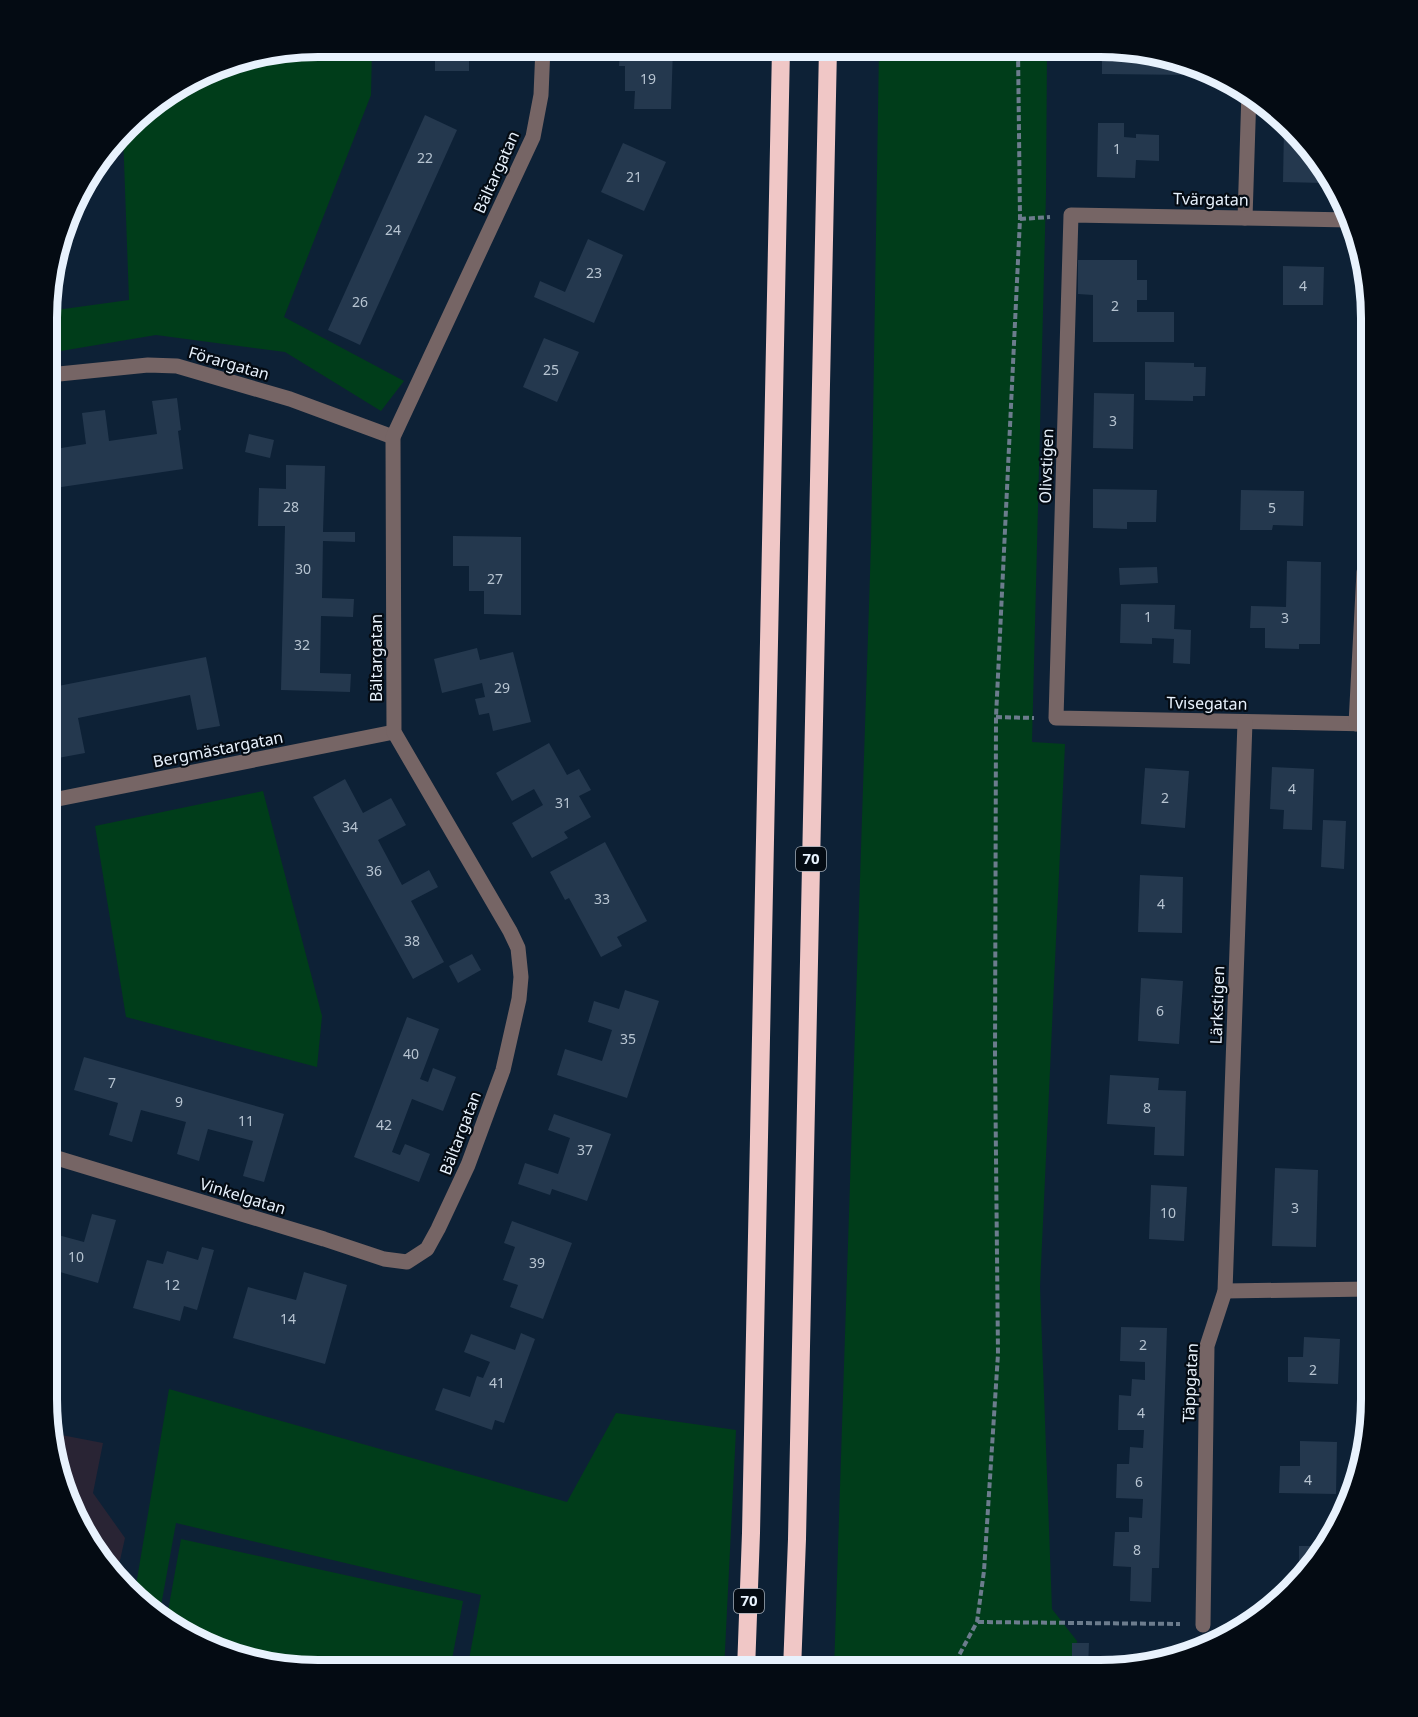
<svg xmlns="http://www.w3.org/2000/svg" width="1418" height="1717" font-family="'Noto Sans',sans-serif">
<rect width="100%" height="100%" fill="#0d2136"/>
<polygon fill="#292434" points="51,1433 103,1443 93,1493 125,1538 116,1578 83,1535 56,1470"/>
<g fill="#003d1a">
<polygon points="318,47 372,47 371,95 284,317 404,381 381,411 285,352 156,335 49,353 49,311 129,300 123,133 139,114 230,61"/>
<polygon points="879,48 1047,49 1046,193 1032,742 1065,744 1040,1287 1052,1609 1077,1641 1075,1670 834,1670 871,544"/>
<polygon points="263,791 322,1016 317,1067 126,1017 95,826"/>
<polygon points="169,1389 567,1502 616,1413 736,1430 724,1670 467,1670 481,1595 176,1523 159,1617 134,1597"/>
<polygon points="181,1539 463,1601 450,1670 300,1670 182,1634 166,1622"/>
</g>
<g fill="#24384e">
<rect x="435" y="47" width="34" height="24"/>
<polygon points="620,47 673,48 671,109 634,109 635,91 625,91 625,66 619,66"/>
<polygon points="1102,49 1136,49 1194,71 1194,75 1102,74"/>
<polygon points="425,115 457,130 360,345 328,330"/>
<polygon points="1098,123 1124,123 1124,137 1136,138 1136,134 1159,135 1159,161 1136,160 1135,178 1097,177"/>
<polygon points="1284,127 1324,170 1324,183 1283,182"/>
<polygon points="623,143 666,162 644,211 601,192"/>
<polygon points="588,239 623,255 594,323 534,297 540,281 565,292"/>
<polygon points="1078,260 1137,260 1137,280 1147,280 1147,300 1137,300 1137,312 1174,312 1174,342 1093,342 1093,295 1078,294"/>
<polygon points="1283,266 1324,267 1323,305 1283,305"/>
<polygon points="544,338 579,352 557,402 523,387"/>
<polygon points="1145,362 1194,363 1194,367 1206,367 1205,396 1193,396 1193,401 1145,400"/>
<polygon points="1094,393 1134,394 1133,449 1093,448"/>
<polygon points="177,398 181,430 178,431 183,469 48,489 49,450 86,444 82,413 105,410 109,441 157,434 152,401"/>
<polygon points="249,434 274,440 270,458 245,452"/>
<polygon points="286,465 325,466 323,532 355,532 355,542 323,541 322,598 354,599 353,617 321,616 320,673 351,674 350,692 281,690 285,526 258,526 259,488 286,489"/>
<polygon points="1093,489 1157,490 1156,522 1127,522 1127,529 1093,528"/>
<polygon points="1241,490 1304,491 1303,526 1273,525 1272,530 1240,530"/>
<polygon points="453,536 521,537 521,615 484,614 484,591 469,591 469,566 453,566"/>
<polygon points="1287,561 1321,562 1320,644 1299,644 1299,649 1265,648 1265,628 1250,628 1251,606 1286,607"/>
<polygon points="1157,567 1158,583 1120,585 1119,568"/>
<polygon points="1121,604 1175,605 1174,629 1191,630 1190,664 1173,663 1174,639 1152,638 1152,644 1120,643"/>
<polygon points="477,648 480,660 513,652 531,722 493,731 489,713 479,715 475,699 485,697 482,683 442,693 434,659"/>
<polygon points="206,657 220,726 197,730 190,695 78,718 85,753 58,758 51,723 48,723 48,688"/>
<polygon points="549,743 567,775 579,769 591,790 579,796 591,817 564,832 568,838 532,858 512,823 543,805 534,789 512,801 496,773"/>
<polygon points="1272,767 1314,769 1312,830 1283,829 1284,810 1270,809"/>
<polygon points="1145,768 1189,771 1185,828 1141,824"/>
<polygon points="345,779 363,813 391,798 406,825 378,840 402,885 429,870 438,887 411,901 444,962 413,979 313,797"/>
<polygon points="1323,820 1346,821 1344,869 1321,867"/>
<polygon points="605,842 647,921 617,937 622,946 601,957 569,898 565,900 550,872"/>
<polygon points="1140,875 1183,877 1182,933 1138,932"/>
<polygon points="472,954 481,970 458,983 449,966"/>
<polygon points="1141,978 1183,981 1179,1044 1138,1041"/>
<polygon points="625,990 659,1001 627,1098 557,1075 565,1049 602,1061 612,1030 588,1022 594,1001 619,1009"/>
<polygon points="407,1017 439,1029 420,1079 428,1082 433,1068 456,1077 443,1111 412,1099 392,1152 400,1155 405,1144 430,1154 419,1182 354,1157"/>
<polygon points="84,1057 284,1114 264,1182 243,1176 253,1141 208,1129 199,1161 177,1154 186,1122 141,1110 132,1142 109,1135 118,1103 74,1090"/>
<polygon points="1110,1075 1159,1078 1158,1090 1186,1091 1184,1156 1154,1155 1155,1127 1107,1124"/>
<polygon points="554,1114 611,1134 587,1201 552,1189 550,1195 518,1184 525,1163 558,1174 570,1138 548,1130"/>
<polygon points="1275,1168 1318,1170 1316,1247 1272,1246"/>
<polygon points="1151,1185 1187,1187 1184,1241 1149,1239"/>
<polygon points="92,1214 116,1220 98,1283 60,1272 56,1286 47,1283 47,1232 84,1242"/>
<polygon points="512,1221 572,1243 543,1319 510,1307 518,1285 503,1280 515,1247 504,1243"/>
<polygon points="202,1247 214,1250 197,1310 184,1306 180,1321 133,1308 147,1260 163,1264 167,1251 198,1260"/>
<polygon points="304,1272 347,1285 325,1364 233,1338 248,1287 296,1300"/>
<polygon points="1121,1327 1167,1328 1159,1568 1152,1568 1151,1602 1130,1601 1131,1567 1113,1566 1115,1532 1129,1532 1129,1517 1142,1518 1143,1499 1116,1498 1117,1464 1129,1464 1130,1447 1143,1448 1144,1430 1118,1430 1119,1395 1131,1396 1132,1379 1145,1380 1145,1362 1120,1361"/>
<polygon points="521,1333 535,1339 504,1423 495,1420 492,1430 435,1410 443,1388 470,1397 477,1376 483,1378 490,1362 464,1352 471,1334 515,1350"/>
<polygon points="1304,1337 1340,1339 1338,1384 1288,1382 1288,1357 1303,1357"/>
<polygon points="1300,1441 1337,1442 1336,1494 1279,1493 1280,1466 1300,1466"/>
<polygon points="1299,1546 1328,1546 1299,1575"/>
<polygon points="1072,1643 1089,1643 1088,1668 1072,1667"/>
</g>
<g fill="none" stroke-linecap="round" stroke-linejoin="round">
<g stroke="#6c7c8d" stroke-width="4" stroke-dasharray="6 3" stroke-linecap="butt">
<polyline points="1020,219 1050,217"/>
<polyline points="996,717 1034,718"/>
<polyline points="978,1622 1180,1624"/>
<polyline points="1224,1626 1244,1627"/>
<polyline points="951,1670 977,1622 984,1571 998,1354 995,1058 996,717 1020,219 1018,49"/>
</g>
<g stroke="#766565" stroke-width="15">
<polyline points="1245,218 1249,92"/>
<polyline points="1351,220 1071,215 1056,718 1371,724"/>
<polyline points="49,375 148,365 177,366 290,399 393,437"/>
<polyline points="1356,724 1364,572"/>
<polyline points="48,801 394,732"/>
<polyline points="47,1155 324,1239 384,1259 407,1262 427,1249 438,1229 468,1165 503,1070 519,999 521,977 518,948 510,931 394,732 393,437 533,137 541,95 543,47"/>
<polyline points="1225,1291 1371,1289"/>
<polyline points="1203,1625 1207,1346 1225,1291 1245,722"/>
</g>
<g stroke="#f0c7c6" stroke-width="18">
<polyline points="746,1670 751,1533 781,48"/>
<polyline points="792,1670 797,1539 828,48"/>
</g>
</g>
<g text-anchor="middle" stroke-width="4.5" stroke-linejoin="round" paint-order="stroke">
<g font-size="14" fill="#b7c4d1">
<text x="648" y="84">19</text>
<text x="1117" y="154">1</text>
<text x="425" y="163">22</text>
<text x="634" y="182">21</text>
<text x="393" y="235">24</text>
<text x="594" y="278">23</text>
<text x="1303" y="291">4</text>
<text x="360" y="307">26</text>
<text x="1115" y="311">2</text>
<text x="551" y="375">25</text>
<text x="1113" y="426">3</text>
<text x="291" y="512">28</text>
<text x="1272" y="513">5</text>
<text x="303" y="574">30</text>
<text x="495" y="584">27</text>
<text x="1148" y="622">1</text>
<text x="1285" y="623">3</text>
<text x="302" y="650">32</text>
<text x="502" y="693">29</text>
<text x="1292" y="794">4</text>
<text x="1165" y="803">2</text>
<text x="563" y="808">31</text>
<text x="350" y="832">34</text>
<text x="374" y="876">36</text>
<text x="602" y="904">33</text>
<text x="1161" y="909">4</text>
<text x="412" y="946">38</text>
<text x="1160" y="1016">6</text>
<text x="628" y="1044">35</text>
<text x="411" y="1059">40</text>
<text x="112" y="1088">7</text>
<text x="179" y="1107">9</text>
<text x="1147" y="1113">8</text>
<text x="246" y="1126">11</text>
<text x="384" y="1130">42</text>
<text x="585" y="1155">37</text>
<text x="1295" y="1213">3</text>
<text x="1168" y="1218">10</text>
<text x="76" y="1262">10</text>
<text x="537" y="1268">39</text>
<text x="172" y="1290">12</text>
<text x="288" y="1324">14</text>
<text x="1143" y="1350">2</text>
<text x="1313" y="1375">2</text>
<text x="497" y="1388">41</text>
<text x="1141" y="1418">4</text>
<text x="1308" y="1485">4</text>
<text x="1139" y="1487">6</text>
<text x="1137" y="1555">8</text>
</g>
<g fill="#040b13" stroke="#a4adb7" stroke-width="1.5">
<rect x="796" y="847" width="30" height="24" rx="4.5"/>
<rect x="734" y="1589" width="30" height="24" rx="4.5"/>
</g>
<g font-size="15" font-weight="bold" fill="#e8f2fd">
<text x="811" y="864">70</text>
<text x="749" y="1606">70</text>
</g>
<g font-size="16" fill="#e8f2fd" stroke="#040b13">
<text transform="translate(496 172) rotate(-66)" y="6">Bältargatan</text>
<text transform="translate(1211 199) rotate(1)" y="6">Tvärgatan</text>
<text transform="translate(229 363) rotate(16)" y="6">Förargatan</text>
<text transform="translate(1046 466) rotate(-88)" y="6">Olivstigen</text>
<text transform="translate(376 658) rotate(-90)" y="6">Bältargatan</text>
<text transform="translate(1207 703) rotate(1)" y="6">Tvisegatan</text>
<text transform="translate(218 749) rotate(-11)" y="6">Bergmästargatan</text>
<text transform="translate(1217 1005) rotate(-88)" y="6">Lärkstigen</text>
<text transform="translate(460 1133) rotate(-69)" y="6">Bältargatan</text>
<text transform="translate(243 1196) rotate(17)" y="6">Vinkelgatan</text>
<text transform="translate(1190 1383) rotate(-87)" y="6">Täppgatan</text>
</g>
</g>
<path d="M0 0H1418V1717H0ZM318 57H1100A261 261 0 0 1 1361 318V1399A261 261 0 0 1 1100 1660H318A261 261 0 0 1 57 1399V318A261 261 0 0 1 318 57Z" fill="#040b13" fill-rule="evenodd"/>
<path fill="none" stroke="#e8f2fd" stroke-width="8" d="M318 57H1100A261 261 0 0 1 1361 318V1399A261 261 0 0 1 1100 1660H318A261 261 0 0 1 57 1399V318A261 261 0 0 1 318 57Z"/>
</svg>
